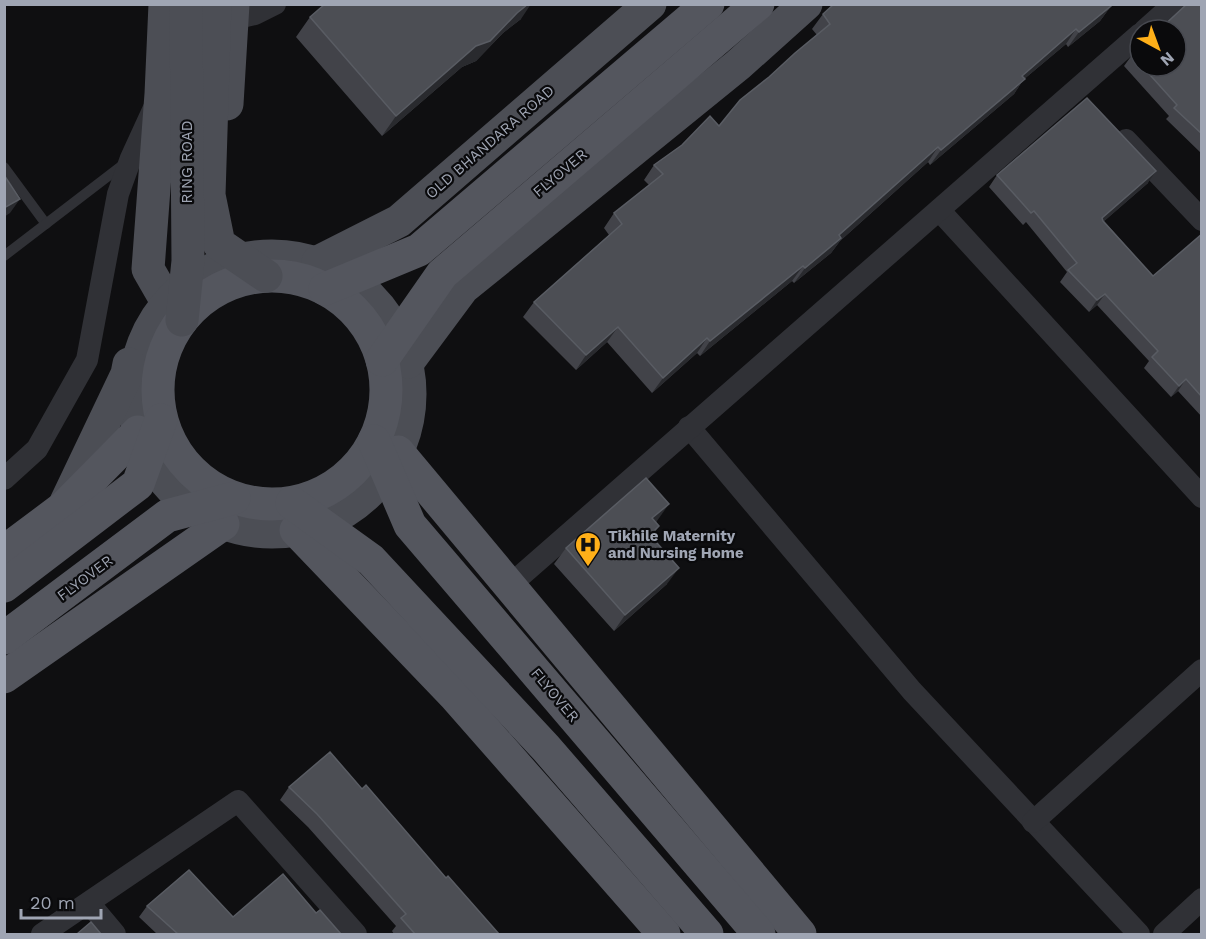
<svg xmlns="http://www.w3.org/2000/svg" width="1206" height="939" font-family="'Work Sans',sans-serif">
<rect width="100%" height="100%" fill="#0f0f11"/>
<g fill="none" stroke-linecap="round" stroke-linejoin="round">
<g stroke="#303136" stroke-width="10">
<polyline points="4,167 46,224"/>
<polyline points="4,256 124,164"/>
</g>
<g stroke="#303136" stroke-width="22">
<polyline points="233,19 255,14 275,4"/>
<polyline points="1145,30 1174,4"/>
<polyline points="1126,140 1202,220"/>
<polyline points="939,210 1202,497"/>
<polyline points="689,427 912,691 1139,934"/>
<polyline points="4,479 37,449 87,360 118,194 131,158 153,110"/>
<polyline points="509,586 1140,34"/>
<polyline points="1033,822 1202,670"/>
<polyline points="89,903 115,934"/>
<polyline points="42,934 238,801 356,934"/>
<polyline points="1164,934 1202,899"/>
</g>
<g stroke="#4c4e55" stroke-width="33">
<polyline points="165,4 161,94 148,269 167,302"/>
<polyline points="227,104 233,4"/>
<circle cx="272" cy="394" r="138"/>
<polyline points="318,262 399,221 650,4"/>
<polyline points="408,362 463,288 738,65 806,4"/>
<polyline points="66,502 127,374 129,364"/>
</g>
<g stroke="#54565e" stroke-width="33">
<circle cx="272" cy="390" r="114"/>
<polyline points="398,452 800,934"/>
<polyline points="296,530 455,696 664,934"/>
<polyline points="4,552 64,507 138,432"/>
<polyline points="4,677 223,524"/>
</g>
<g stroke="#4c4e55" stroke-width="33">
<polyline points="215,4 209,195 219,244 266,276"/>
<polyline points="182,320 188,261 186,4"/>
</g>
<g stroke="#54565e" stroke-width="33">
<polyline points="325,289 419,250 708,4"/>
<polyline points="382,360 442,274 758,4"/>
<polyline points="374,441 410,525 759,934"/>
<polyline points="292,503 371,560 546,748 707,934"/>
<polyline points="4,586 138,484 161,420"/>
<polyline points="4,638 167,516 234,498"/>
</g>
</g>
<g fill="#424349">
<polygon points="1202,4 1202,154 1166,119 1169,116 1124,66 1132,55 1140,47 1140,66 1176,66"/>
<polygon points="1111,6 1100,21 1068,47 1066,44 1023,80 1014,94 930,165 928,162 840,241 831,253 794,283 792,281 700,356 697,353 652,393 607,342 576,370 523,317 534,302 609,235 604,228 614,213 649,185 644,180 654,165 719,126 769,77 817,35 812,29 823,14"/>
<polygon points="310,17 521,19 503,33 476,61 462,67 382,136 296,37"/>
<polygon points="997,175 1148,183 1104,221 1153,276 1202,234 1202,417 1178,391 1171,397 1144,368 1149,361 1097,305 1089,312 1060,282 1067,272 1026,222 1023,225 989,187"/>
<polygon points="657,521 656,522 652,537 667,584 614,631 554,564 566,548"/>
<polygon points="289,787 362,789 499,934 394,934 392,931 396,926 308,827 280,800"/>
<polygon points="147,906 233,917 316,913 341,934 157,934 139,917"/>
</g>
<g fill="#292a2e">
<polygon points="528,4 531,4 521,19 503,33 476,61 462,67 382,136 396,116 476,46"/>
<polygon points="1111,6 1100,21 1068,47 1079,32"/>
<polygon points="1076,29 1066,44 1023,80 1014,94 930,165 941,150 1022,76"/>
<polygon points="938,147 928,162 840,241 831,253 794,283 805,268 839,235"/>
<polygon points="1156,171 1148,183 1094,230 1102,218"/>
<polygon points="20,199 10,213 4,217 4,208"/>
<polygon points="803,266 792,281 700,356 710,341"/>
<polygon points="1105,294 1097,305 1089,312 1097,300"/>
<polygon points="618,327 607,342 576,370 586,355"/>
<polygon points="707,338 697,353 652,393 663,378"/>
<polygon points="1186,379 1178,391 1171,397 1179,386"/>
<polygon points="669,504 657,521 641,535 652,518"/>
<polygon points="659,526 648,543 650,535"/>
<polygon points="679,568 667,584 614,631 625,615"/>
</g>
<g fill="#4c4e54" stroke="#595c63" stroke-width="1.5">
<polygon points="325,4 528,4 517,13 490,41 476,46 396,116 310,17"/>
<polygon points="834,4 1110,4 1111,6 1079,32 1076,29 1022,76 1025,79 941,150 938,147 839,235 841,238 805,268 803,266 710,341 707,338 663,378 618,327 586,355 534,302 622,224 614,213 663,174 654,165 682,145 710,116 719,126 740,100 769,77 795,53 830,24 823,14"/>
<polygon points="1187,4 1202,4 1202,134 1174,108 1177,105 1142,66 1176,66 1176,30 1159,30"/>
<polygon points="1140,47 1140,64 1132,55"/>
<polygon points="1087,98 1156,171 1102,218 1103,221 1153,276 1202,234 1202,397 1186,379 1179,386 1152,357 1158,351 1105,294 1097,300 1068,270 1077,263 1034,211 1031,213 997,175"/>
<polygon points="4,175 20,199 4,208"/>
<polygon points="646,478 669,504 652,518 659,526 650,535 679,568 625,615 566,548"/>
<polygon points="330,752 362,789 366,785 446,878 448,876 499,934 415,934 401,918 406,914 317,814 289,787"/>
<polygon points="189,870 233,917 283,874 316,913 320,910 341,934 178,934 147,906"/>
<polygon points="91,922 101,934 77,934"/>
</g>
<defs>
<symbol id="hospital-pin" viewBox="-11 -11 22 30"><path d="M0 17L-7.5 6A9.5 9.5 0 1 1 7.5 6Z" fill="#ffb019" stroke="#0a0a0c"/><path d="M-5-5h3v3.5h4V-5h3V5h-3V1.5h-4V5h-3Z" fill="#111"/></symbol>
</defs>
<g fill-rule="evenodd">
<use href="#hospital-pin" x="573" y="530" width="30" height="40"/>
</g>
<g text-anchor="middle" stroke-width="4.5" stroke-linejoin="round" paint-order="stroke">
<g font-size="15" fill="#9fa5b3" stroke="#0a0a0c">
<text transform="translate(490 142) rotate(-41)" y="5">OLD BHANDARA ROAD</text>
<text transform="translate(187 162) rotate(-90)" y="5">RING ROAD</text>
<text transform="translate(560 173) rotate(-40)" y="5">FLYOVER</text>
<text transform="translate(85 578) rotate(-37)" y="5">FLYOVER</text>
<text transform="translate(555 695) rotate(50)" y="5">FLYOVER</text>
</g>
<g font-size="15" font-weight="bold" fill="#9fa5b3" stroke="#0a0a0c" text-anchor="start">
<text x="608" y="541">Tikhile Maternity<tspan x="608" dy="17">and Nursing Home</tspan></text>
</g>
</g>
<rect width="1206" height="939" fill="none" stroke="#9fa5b3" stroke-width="12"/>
<g transform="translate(1158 48) rotate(139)"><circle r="28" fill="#0a0a0c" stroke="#46484f" stroke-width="1.5"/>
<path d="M0-4.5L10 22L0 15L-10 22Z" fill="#ffb019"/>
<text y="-9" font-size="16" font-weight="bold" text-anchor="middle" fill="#9fa5b3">N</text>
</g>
<path d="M21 909v9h80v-9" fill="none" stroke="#9fa5b3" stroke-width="3"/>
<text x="30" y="909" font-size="18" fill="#9fa5b3" stroke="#0a0a0c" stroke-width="4.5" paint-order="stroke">20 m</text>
</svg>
